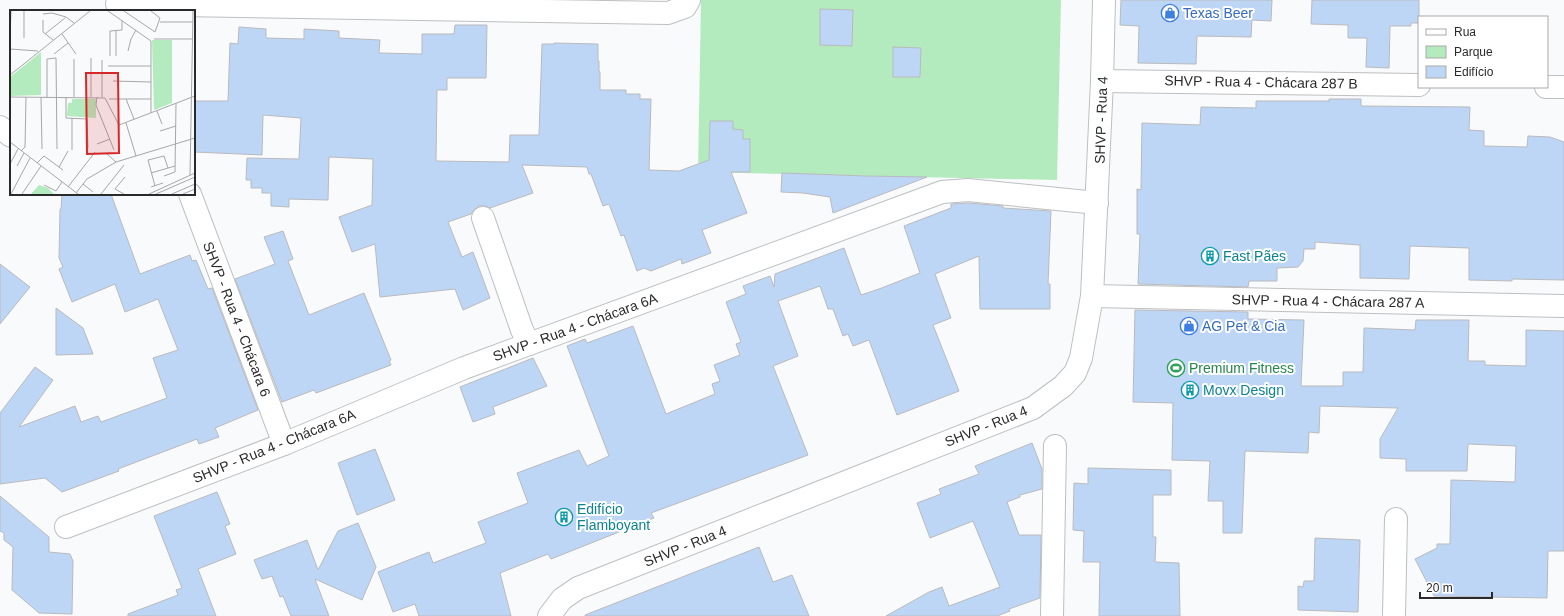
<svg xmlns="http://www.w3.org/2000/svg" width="1564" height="616" font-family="Helvetica,sans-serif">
<rect width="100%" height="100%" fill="#f8fafc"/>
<polygon fill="#b4ebbe" points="701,0 1061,0 1057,180 698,172"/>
<g fill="#bed6f6" stroke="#b9babd">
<polygon points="1121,0 1272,0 1271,21 1252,20 1251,37 1197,36 1196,64 1138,63 1139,26 1120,25"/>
<polygon points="1312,0 1419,0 1419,23 1411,23 1411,26 1390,26 1389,68 1366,67 1367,38 1348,38 1348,25 1311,24"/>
<polygon points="820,9 853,10 852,46 820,45"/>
<polygon points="455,25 487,25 486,78 447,78 447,90 437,90 436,161 509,162 510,135 539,135 542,44 554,44 554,43 598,44 598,61 599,61 599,71 600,72 600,90 626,90 626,94 640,94 640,99 651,99 649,170 679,171 709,160 710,121 733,121 733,129 743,130 743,139 750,139 750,172 731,172 747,213 702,230 711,253 682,264 681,259 651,271 644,268 637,271 624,235 621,236 609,204 603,206 591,174 589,174 587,167 522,165 533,193 490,208 485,206 479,206 474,210 471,214 448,222 462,257 473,252 490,298 463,310 455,289 380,297 375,244 352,252 339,217 372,205 373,159 329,157 328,200 289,199 289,207 271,206 271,193 262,193 262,188 251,188 251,180 246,180 247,158 299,159 301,118 263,115 262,155 194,152 194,101 228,101 230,43 238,44 239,27 266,29 266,38 304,39 304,29 339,31 339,38 380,40 379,53 422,54 422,34 454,34"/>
<polygon points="893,47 921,48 920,77 893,77"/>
<polygon points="1329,99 1361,99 1361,106 1470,107 1469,130 1484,131 1484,146 1527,147 1528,136 1550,137 1564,142 1564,280 1512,279 1512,281 1469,280 1469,248 1410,246 1409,279 1360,278 1360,245 1315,242 1315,249 1304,249 1303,261 1298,267 1277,268 1277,281 1249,281 1248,287 1138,284 1140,234 1137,234 1137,189 1141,190 1142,123 1200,125 1201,107 1256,108 1256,101 1329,101"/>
<polygon points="782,173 866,176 927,177 833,213 830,197 803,193 781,192"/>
<polygon points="62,194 111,194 140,274 190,255 192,261 196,260 208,289 212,288 258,410 215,428 219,437 199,444 197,439 118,469 119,471 62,492 45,478 0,484 0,413 35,367 53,380 19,427 75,406 81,422 98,416 101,422 167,398 153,358 178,350 158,299 125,312 115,284 72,302 59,269 63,267 59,258 60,209 61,209"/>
<polygon points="968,203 1003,206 1003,208 1051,211 1048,284 1050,284 1050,309 980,309 979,256 935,274 951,318 933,325 959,391 897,415 869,340 853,346 848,334 843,336 833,309 828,309 820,286 778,301 798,356 773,366 808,455 651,513 654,518 551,559 548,554 500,573 511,616 419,616 415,604 393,612 378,572 429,552 433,563 486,543 478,522 528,503 517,473 579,450 587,466 609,456 567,346 585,339 587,343 633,326 666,414 715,394 712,384 720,381 714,365 740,355 736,344 741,342 726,302 746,294 743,286 770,276 774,287 775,274 844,248 861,295 879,289 920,273 904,226 951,208 951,204"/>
<polygon points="283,231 293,259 288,261 309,315 364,293 391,360 389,361 391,365 316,393 314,390 282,402 235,279 275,264 264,237"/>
<polygon points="0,264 30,287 0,324"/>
<polygon points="56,308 83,328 93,354 56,355"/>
<polygon points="1135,310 1248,312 1248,319 1304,320 1301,386 1343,386 1343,372 1363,372 1364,328 1415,330 1416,320 1469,320 1468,361 1485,361 1485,365 1526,366 1526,330 1564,331 1564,551 1548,551 1547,598 1434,596 1415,559 1437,548 1437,544 1450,544 1451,480 1515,482 1516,446 1468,444 1467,471 1406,471 1406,459 1380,458 1380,439 1398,408 1320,406 1319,433 1309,432 1308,453 1245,451 1242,533 1223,533 1223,501 1208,501 1210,461 1172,460 1173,403 1133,402"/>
<polygon points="533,358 547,386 493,407 495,414 473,422 460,387"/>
<polygon points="1032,443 1042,469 1042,489 1020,495 1020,497 1007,502 1019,535 1041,535 1040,598 1009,609 1010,611 997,616 886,616 929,592 942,587 949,606 1000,587 973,521 930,538 917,503 941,494 939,489 979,474 975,466"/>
<polygon points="375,449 395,500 357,515 338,463"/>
<polygon points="1088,468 1171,470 1171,495 1153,495 1153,537 1156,537 1155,562 1179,563 1180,616 1099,616 1100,562 1083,562 1084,531 1073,530 1074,483 1088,484"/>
<polygon points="217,492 230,524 225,526 236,554 198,569 216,616 128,616 128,614 178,595 176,590 182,588 154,516"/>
<polygon points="0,496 49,537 49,552 70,554 73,561 72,614 39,613 12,590 13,547 4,540 4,533 0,531"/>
<polygon points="358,523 376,567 362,600 315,579 329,616 291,616 283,596 280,597 272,576 262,579 254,560 307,540 318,570 338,531"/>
<polygon points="1315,538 1360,540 1358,612 1298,610 1298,586 1303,587 1304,581 1314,581"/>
<polygon points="759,547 773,582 792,575 809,616 585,616 585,615"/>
</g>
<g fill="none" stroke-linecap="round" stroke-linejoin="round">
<defs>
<g id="minor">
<polyline points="117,4 668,13 685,7 689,0"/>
<polyline points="1102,81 1419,85"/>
<polyline points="1546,87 1564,87"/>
<polyline points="0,127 11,136"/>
<polyline points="190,194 284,444"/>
<polyline points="483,218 522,330 529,344"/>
<polyline points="1092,296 1564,306"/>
<polyline points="66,527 284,444 464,368 942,192 968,190 1097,203"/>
<polyline points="549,616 562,599 578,588 1033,408 1063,386 1075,373 1081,358 1092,296 1102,81 1104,0"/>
<polyline points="1052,616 1055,446"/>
<polyline points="1394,616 1396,519"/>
</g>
</defs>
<use href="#minor" stroke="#bdbfc1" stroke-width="24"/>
<use href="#minor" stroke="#fff" stroke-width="22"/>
</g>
<defs>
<symbol id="shop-ring" viewBox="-11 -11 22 22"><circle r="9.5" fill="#fff" stroke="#3f7fe0" stroke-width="1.5"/><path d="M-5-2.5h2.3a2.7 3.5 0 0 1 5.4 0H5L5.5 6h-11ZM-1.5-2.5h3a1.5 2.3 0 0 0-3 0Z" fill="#3f7fe0"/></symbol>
<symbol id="building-ring" viewBox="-11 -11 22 22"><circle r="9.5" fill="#fff" stroke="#0f9aa8" stroke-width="1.5"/><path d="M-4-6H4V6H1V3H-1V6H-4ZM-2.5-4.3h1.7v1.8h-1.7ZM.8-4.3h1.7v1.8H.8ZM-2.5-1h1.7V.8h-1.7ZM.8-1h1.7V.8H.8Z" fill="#0f9aa8"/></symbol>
<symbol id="stadium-ring" viewBox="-11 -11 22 22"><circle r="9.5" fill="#fff" stroke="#2e9e5b" stroke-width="1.5"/><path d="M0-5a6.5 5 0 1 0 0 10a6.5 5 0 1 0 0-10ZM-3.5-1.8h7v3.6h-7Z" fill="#2e9e5b"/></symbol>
</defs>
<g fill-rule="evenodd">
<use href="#shop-ring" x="1160" y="3" width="20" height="20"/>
<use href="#building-ring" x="1200" y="246" width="20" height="20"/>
<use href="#shop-ring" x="1179" y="316" width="20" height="20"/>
<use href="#stadium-ring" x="1166" y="358" width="20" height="20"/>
<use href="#building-ring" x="1180" y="380" width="20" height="20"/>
<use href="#building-ring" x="554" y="507" width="20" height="20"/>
</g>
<g text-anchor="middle" stroke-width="4" stroke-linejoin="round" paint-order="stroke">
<g font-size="14" fill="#366cbe" stroke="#fff" text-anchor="start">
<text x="1183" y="18">Texas Beer</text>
<text x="1202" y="331">AG Pet &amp; Cia</text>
</g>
<g font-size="14" fill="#2a2a2b" stroke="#fff">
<text transform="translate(1261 82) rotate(1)" y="5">SHVP - Rua 4 - Chácara 287 B</text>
<text transform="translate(1101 120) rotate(-88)" y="5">SHVP - Rua 4</text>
<text transform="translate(1328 301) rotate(1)" y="5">SHVP - Rua 4 - Chácara 287 A</text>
<text transform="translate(237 319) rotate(69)" y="5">SHVP - Rua 4 - Chácara 6</text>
<text transform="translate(575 327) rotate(-20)" y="5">SHVP - Rua 4 - Chácara 6A</text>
<text transform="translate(986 426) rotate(-22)" y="5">SHVP - Rua 4</text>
<text transform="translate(274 446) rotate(-22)" y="5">SHVP - Rua 4 - Chácara 6A</text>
<text transform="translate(685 546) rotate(-22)" y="5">SHVP - Rua 4</text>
</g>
<g font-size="14" fill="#0d838f" stroke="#fff" text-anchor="start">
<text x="1223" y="261">Fast Pães</text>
<text x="1203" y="395">Movx Design</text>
<text x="577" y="514">Edifício<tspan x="577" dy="16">Flamboyant</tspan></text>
</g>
<g font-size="14" fill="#27864d" stroke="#fff" text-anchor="start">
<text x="1189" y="373">Premium Fitness</text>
</g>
</g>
<g transform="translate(10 10)">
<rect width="185" height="185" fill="#f8fafc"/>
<path d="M142 30H162V93L144 100ZM31 42V85L0 86V67ZM62 89H86V108L57 106 58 93H62ZM29 175 38 178 44 184H21Z" fill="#b4ebbe"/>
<path fill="none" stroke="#a6a7a8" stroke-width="1" d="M98 1 141 31V103M114 1 145 22 150 8 141 1M33 4 42 3 56 7 64 13M33 10V22L43 30M150 12H183M106 20V46M35 24 55 8M52 24 66 44M0 28 1 1M14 28V1M144 29H183M0 39 28 41M118 41 121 29 126 20M44 44 58 33M100 46V21L112 20V10M81 48V87M98 56H141M0 65 80 1M103 71 141 72M0 87 95 88 109 115 185 86M31 87 32 139M37 87V49L46 48 47 139M56 87V108L77 109 78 138M64 87V49M87 87 86 95 104 140M92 87V50M99 89H141M116 89 124 109M147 101 152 114M62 108V140M116 113 126 146M150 121 166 116M0 132 68 184M87 134 100 129M11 141 15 137 16 87M97 144 106 152M27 153 34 146 53 160M0 154 8 139M7 156 14 143M49 157 58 141M141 163 165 156M180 165 183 1M154 166 165 162 166 93M73 174 83 182M34 175 46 181 52 172M145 176 138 150 154 146 158 158M58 177 85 142M141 177 153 173M66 183 77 169 106 152 185 128M1 184 20 148M12 184 31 156M91 184 114 155M114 184 105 179 115 167M139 184 185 163M146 184 185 167M162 184 185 174M173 184 185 179"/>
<path fill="#d62828" fill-opacity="0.15" stroke="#d62828" stroke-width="2" d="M76 63H108L109 143 77 144Z"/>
<rect width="185" height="185" fill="none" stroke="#2a2a2b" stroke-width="2"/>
</g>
<rect x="1418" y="16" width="130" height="72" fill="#ffffff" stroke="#aaaaaa"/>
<rect x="1426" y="29" width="20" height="6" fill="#ffffff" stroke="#aaaaaa"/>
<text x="1454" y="36" font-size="12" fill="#2a2a2b">Rua</text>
<rect x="1426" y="46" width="20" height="12" fill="#b4ebbe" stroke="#aaaaaa"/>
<text x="1454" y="56" font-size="12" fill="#2a2a2b">Parque</text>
<rect x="1426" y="66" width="20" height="12" fill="#bed6f6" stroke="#aaaaaa"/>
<text x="1454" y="76" font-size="12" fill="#2a2a2b">Edifício</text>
<path d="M1420 592v6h72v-6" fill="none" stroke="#2a2a2b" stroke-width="2"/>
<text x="1426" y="592" font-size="12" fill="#2a2a2b" stroke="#ffffff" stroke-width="3" paint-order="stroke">20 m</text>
</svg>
